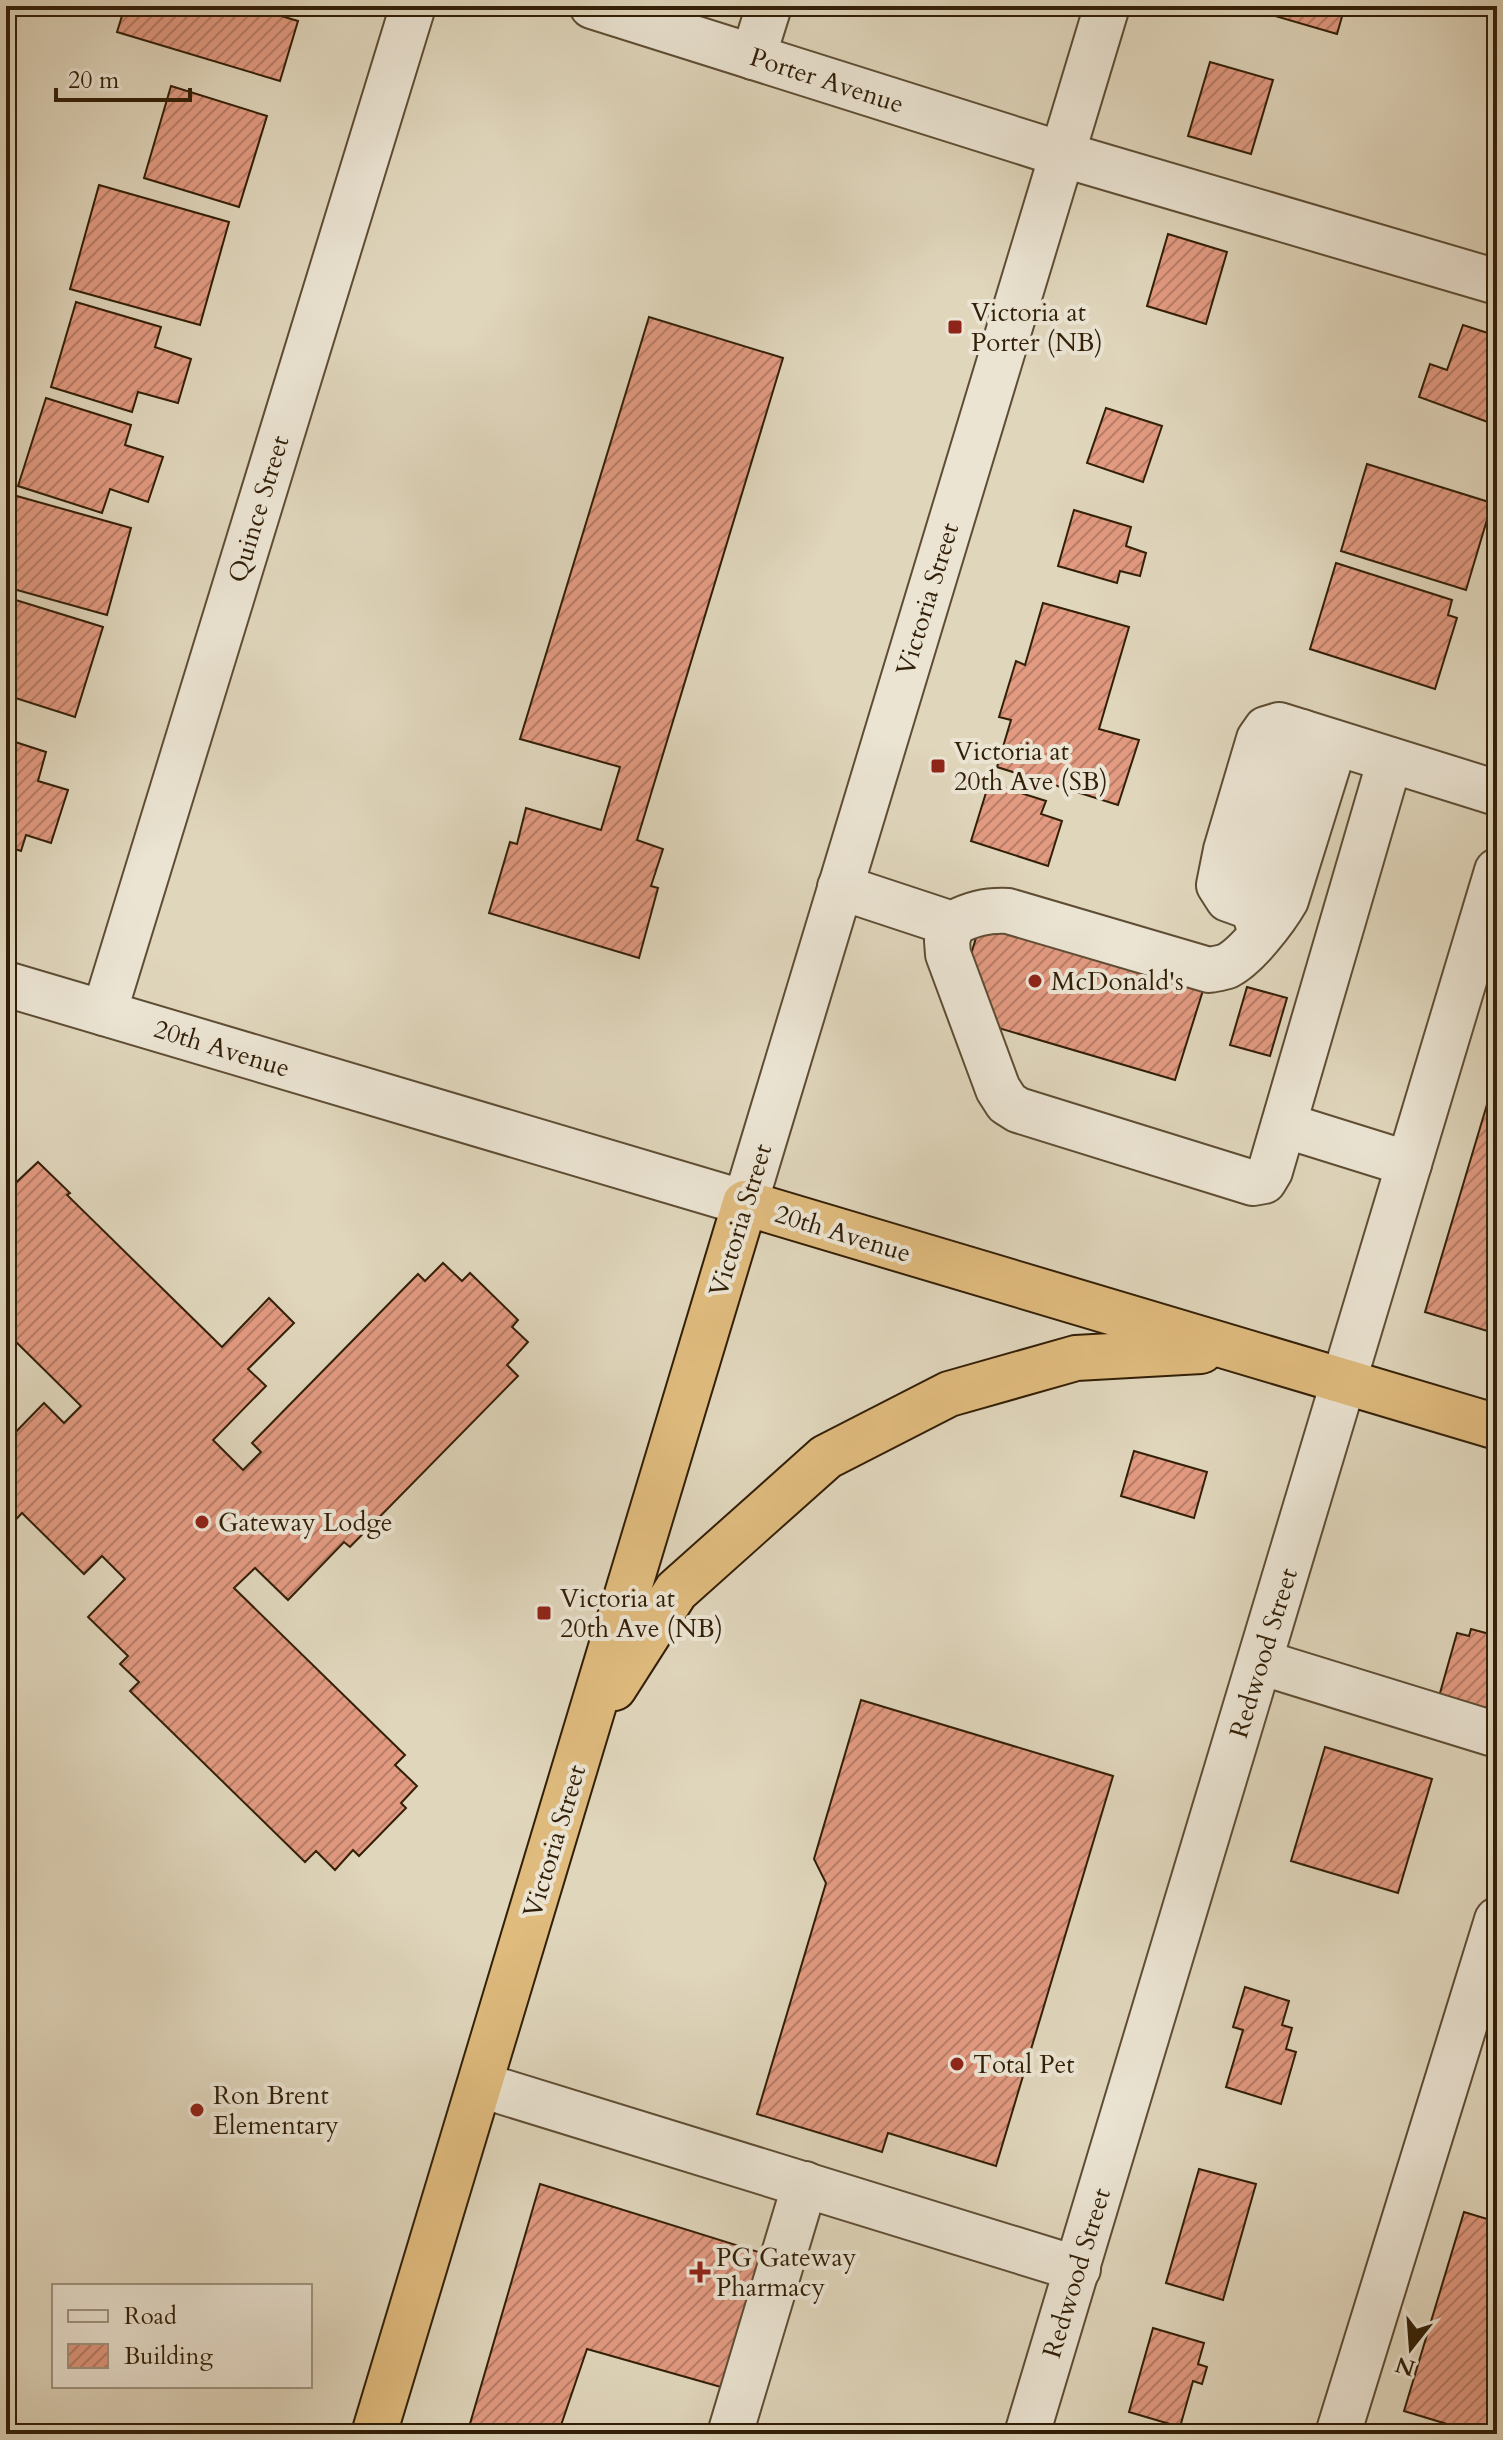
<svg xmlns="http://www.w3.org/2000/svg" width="1503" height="2440" font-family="Cardo,serif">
<defs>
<pattern id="building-hatch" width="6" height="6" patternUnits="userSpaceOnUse" patternTransform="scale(2)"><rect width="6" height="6" fill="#e29a81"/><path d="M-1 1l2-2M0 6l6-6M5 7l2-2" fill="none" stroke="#b87d68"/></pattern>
</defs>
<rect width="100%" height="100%" fill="#e0d6bc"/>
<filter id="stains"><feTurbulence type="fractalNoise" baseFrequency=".0025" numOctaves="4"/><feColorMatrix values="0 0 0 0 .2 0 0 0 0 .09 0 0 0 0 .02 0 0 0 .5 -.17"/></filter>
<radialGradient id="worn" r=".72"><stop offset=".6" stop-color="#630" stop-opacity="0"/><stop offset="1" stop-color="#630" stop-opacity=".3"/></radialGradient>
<g fill="url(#building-hatch)" stroke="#321f07" stroke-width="2">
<polygon points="125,6 247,6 298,21 280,81 117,32"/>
<polygon points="1241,6 1345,6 1337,34"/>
<polygon points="1210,62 1273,80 1251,154 1188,136"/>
<polygon points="171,86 267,116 239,207 144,178"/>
<polygon points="99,185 229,222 200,325 70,289"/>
<polygon points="1168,234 1227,252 1206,324 1147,306"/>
<polygon points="76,302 161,327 155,347 191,359 178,403 138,392 132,412 51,387"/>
<polygon points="649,317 783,358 637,840 663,849 651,886 658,888 639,958 489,913 510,842 517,844 526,808 601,830 620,767 520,739"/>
<polygon points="1463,325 1497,336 1496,425 1419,397 1430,364 1447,370"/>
<polygon points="46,398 131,425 125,445 163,457 148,502 110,489 102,513 18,486"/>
<polygon points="1106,408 1162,426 1143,482 1087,463"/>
<polygon points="1367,464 1492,503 1466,590 1341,551"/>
<polygon points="6,493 131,528 107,615 6,587"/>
<polygon points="1074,510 1131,527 1126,546 1146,553 1140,576 1120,571 1117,583 1058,566"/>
<polygon points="1336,563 1452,600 1448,615 1457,618 1435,689 1310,649"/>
<polygon points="6,597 103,627 75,717 6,695"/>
<polygon points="1043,603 1129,627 1099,729 1139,740 1118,805 997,767 1011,720 999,717 1016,661 1025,665"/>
<polygon points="6,739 46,752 38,781 68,790 51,843 26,835 21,851 6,846"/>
<polygon points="989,783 1046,801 1041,814 1062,821 1048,866 971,841"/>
<polygon points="980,925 1205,984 1175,1080 985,1024 964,977"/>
<polygon points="1247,987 1287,998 1270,1056 1230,1045"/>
<polygon points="1497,1071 1497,1334 1425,1312"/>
<polygon points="38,1162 70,1193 67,1195 222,1347 269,1298 294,1323 248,1369 266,1386 213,1440 243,1470 261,1452 252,1443 418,1274 425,1281 443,1263 462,1281 470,1273 518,1320 512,1327 528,1342 507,1365 518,1376 350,1547 344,1542 288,1600 255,1568 234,1588 405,1755 395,1765 417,1786 401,1803 406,1808 359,1856 353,1850 335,1870 316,1851 305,1862 130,1691 139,1682 120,1664 128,1656 88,1617 125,1579 102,1556 84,1574 22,1513 6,1530 6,1442 44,1403 64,1423 81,1406 6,1332 6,1192"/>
<polygon points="1134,1451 1207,1472 1194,1518 1121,1496"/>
<polygon points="1471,1629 1497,1636 1497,1716 1438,1700 1457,1633 1469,1636"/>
<polygon points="861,1700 1113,1776 996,2166 888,2133 882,2152 757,2114 826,1883 814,1859"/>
<polygon points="1325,1747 1432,1779 1398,1893 1291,1861"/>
<polygon points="1245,1987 1289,2001 1282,2025 1292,2028 1286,2049 1296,2052 1281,2104 1226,2087 1243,2030 1233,2027"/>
<polygon points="1497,2159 1497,2188 1489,2186"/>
<polygon points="1199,2169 1256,2184 1223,2300 1166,2283"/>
<polygon points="540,2184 771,2256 728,2389 587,2349 558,2434 467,2434"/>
<polygon points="1464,2212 1497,2222 1497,2434 1480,2434 1404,2411"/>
<polygon points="1153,2328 1204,2343 1198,2364 1207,2367 1202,2384 1193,2381 1180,2427 1129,2412"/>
</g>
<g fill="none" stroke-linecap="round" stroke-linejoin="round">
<defs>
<g id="minor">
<polyline points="592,6 1061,154 1497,282"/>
<polyline points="753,57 769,6"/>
<path d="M840 887 952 924C971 914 986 910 1008 911L1209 970C1214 969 1222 968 1227 966 1247 956 1275 919 1286 900L1335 743"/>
<polyline points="1253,908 1228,899 1219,885 1226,850 1259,739 1266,729 1279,725 1497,793"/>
<polyline points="952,924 947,941 948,954 998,1089 1007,1103 1018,1110 1253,1183 1264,1181 1270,1171 1390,760"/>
<polyline points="1261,933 1253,908 1255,889 1302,732"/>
<polyline points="6,984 745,1203 1107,6"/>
<polyline points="104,1013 413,6"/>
<polyline points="1284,1125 1409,1164"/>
<polyline points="1260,1662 1497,1735"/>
<polyline points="481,2085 1078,2269"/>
<polyline points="730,2434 805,2184"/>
<polyline points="1027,2434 1497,871"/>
<polyline points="1338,2434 1497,1920"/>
</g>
<g id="highway">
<polyline points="614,1688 676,1591 826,1457 949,1394 1076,1358 1201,1351"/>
<polyline points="374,2434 745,1203 1497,1427"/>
</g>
</defs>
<use href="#minor" stroke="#5e4d34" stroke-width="48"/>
<use href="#highway" stroke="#321f07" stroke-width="48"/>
<use href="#minor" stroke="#ebe4d3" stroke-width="44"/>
<use href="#highway" stroke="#e0bb7e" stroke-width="44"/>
</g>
<g fill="#8f2418" stroke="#ebe4d3" stroke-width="3">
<rect x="947" y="319" width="16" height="16" rx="4"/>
<rect x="930" y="758" width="16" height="16" rx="4"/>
<circle cx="1035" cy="981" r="8"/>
<circle cx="202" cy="1522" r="8"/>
<rect x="536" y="1605" width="16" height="16" rx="4"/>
<circle cx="957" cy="2064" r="8"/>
<circle cx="197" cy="2110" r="8"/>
<path d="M696 2260h8v8h8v8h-8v8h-8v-8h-8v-8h8z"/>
</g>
<g text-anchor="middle" stroke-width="8" stroke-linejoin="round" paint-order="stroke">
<g font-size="26" fill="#321f07" stroke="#ebe4d3">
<text transform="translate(827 80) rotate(18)" y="9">Porter Avenue</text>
<text transform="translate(258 509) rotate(-73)" y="9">Quince Street</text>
<text transform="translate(927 599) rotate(-73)" y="9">Victoria Street</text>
<text transform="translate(222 1048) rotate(17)" y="9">20th Avenue</text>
<text transform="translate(740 1220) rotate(-73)" y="9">Victoria Street</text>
<text transform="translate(843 1233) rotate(17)" y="9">20th Avenue</text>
<text transform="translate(1263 1653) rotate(-73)" y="9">Redwood Street</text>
<text transform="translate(554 1841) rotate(-73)" y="9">Victoria Street</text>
<text transform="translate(1076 2273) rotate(-73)" y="9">Redwood Street</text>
</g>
<g font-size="26" fill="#321f07" stroke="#ebe4d3" text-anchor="start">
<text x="971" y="321">Victoria at<tspan x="971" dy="30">Porter (NB)</tspan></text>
<text x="954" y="760">Victoria at<tspan x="954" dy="30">20th Ave (SB)</tspan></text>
<text x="1051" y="990">McDonald's</text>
<text x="218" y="1531">Gateway Lodge</text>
<text x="560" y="1607">Victoria at<tspan x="560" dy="30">20th Ave (NB)</tspan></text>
<text x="973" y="2073">Total Pet</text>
<text x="213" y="2104">Ron Brent<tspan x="213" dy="30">Elementary</tspan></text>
<text x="716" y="2266">PG Gateway<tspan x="716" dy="30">Pharmacy</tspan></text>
</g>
</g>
<rect width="1503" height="2440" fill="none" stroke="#e0d6bc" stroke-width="32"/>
<rect x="8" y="8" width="1487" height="2424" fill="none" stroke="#321f07" stroke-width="4"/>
<rect x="16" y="16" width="1471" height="2408" fill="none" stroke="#321f07" stroke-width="2"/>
<rect x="52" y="2284" width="260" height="104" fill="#ebe4d3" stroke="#a19581" stroke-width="2"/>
<rect x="68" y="2310" width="40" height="12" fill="#ebe4d3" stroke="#a19581" stroke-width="2"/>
<text x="124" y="2324" font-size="24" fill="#321f07">Road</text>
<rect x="68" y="2344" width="40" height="24" fill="url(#building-hatch)" stroke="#a19581" stroke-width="2"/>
<text x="124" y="2364" font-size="24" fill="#321f07">Building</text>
<g transform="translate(1411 2348) rotate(197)" stroke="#ebe4d3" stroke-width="6" paint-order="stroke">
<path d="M0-6L14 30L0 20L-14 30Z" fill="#321f07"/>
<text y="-12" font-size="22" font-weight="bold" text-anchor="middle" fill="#321f07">N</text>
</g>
<path d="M56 88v12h134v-12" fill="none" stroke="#321f07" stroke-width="4"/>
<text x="68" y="88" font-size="24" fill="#321f07" stroke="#ebe4d3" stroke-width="6" paint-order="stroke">20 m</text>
<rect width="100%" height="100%" filter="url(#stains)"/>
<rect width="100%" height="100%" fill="url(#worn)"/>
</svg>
